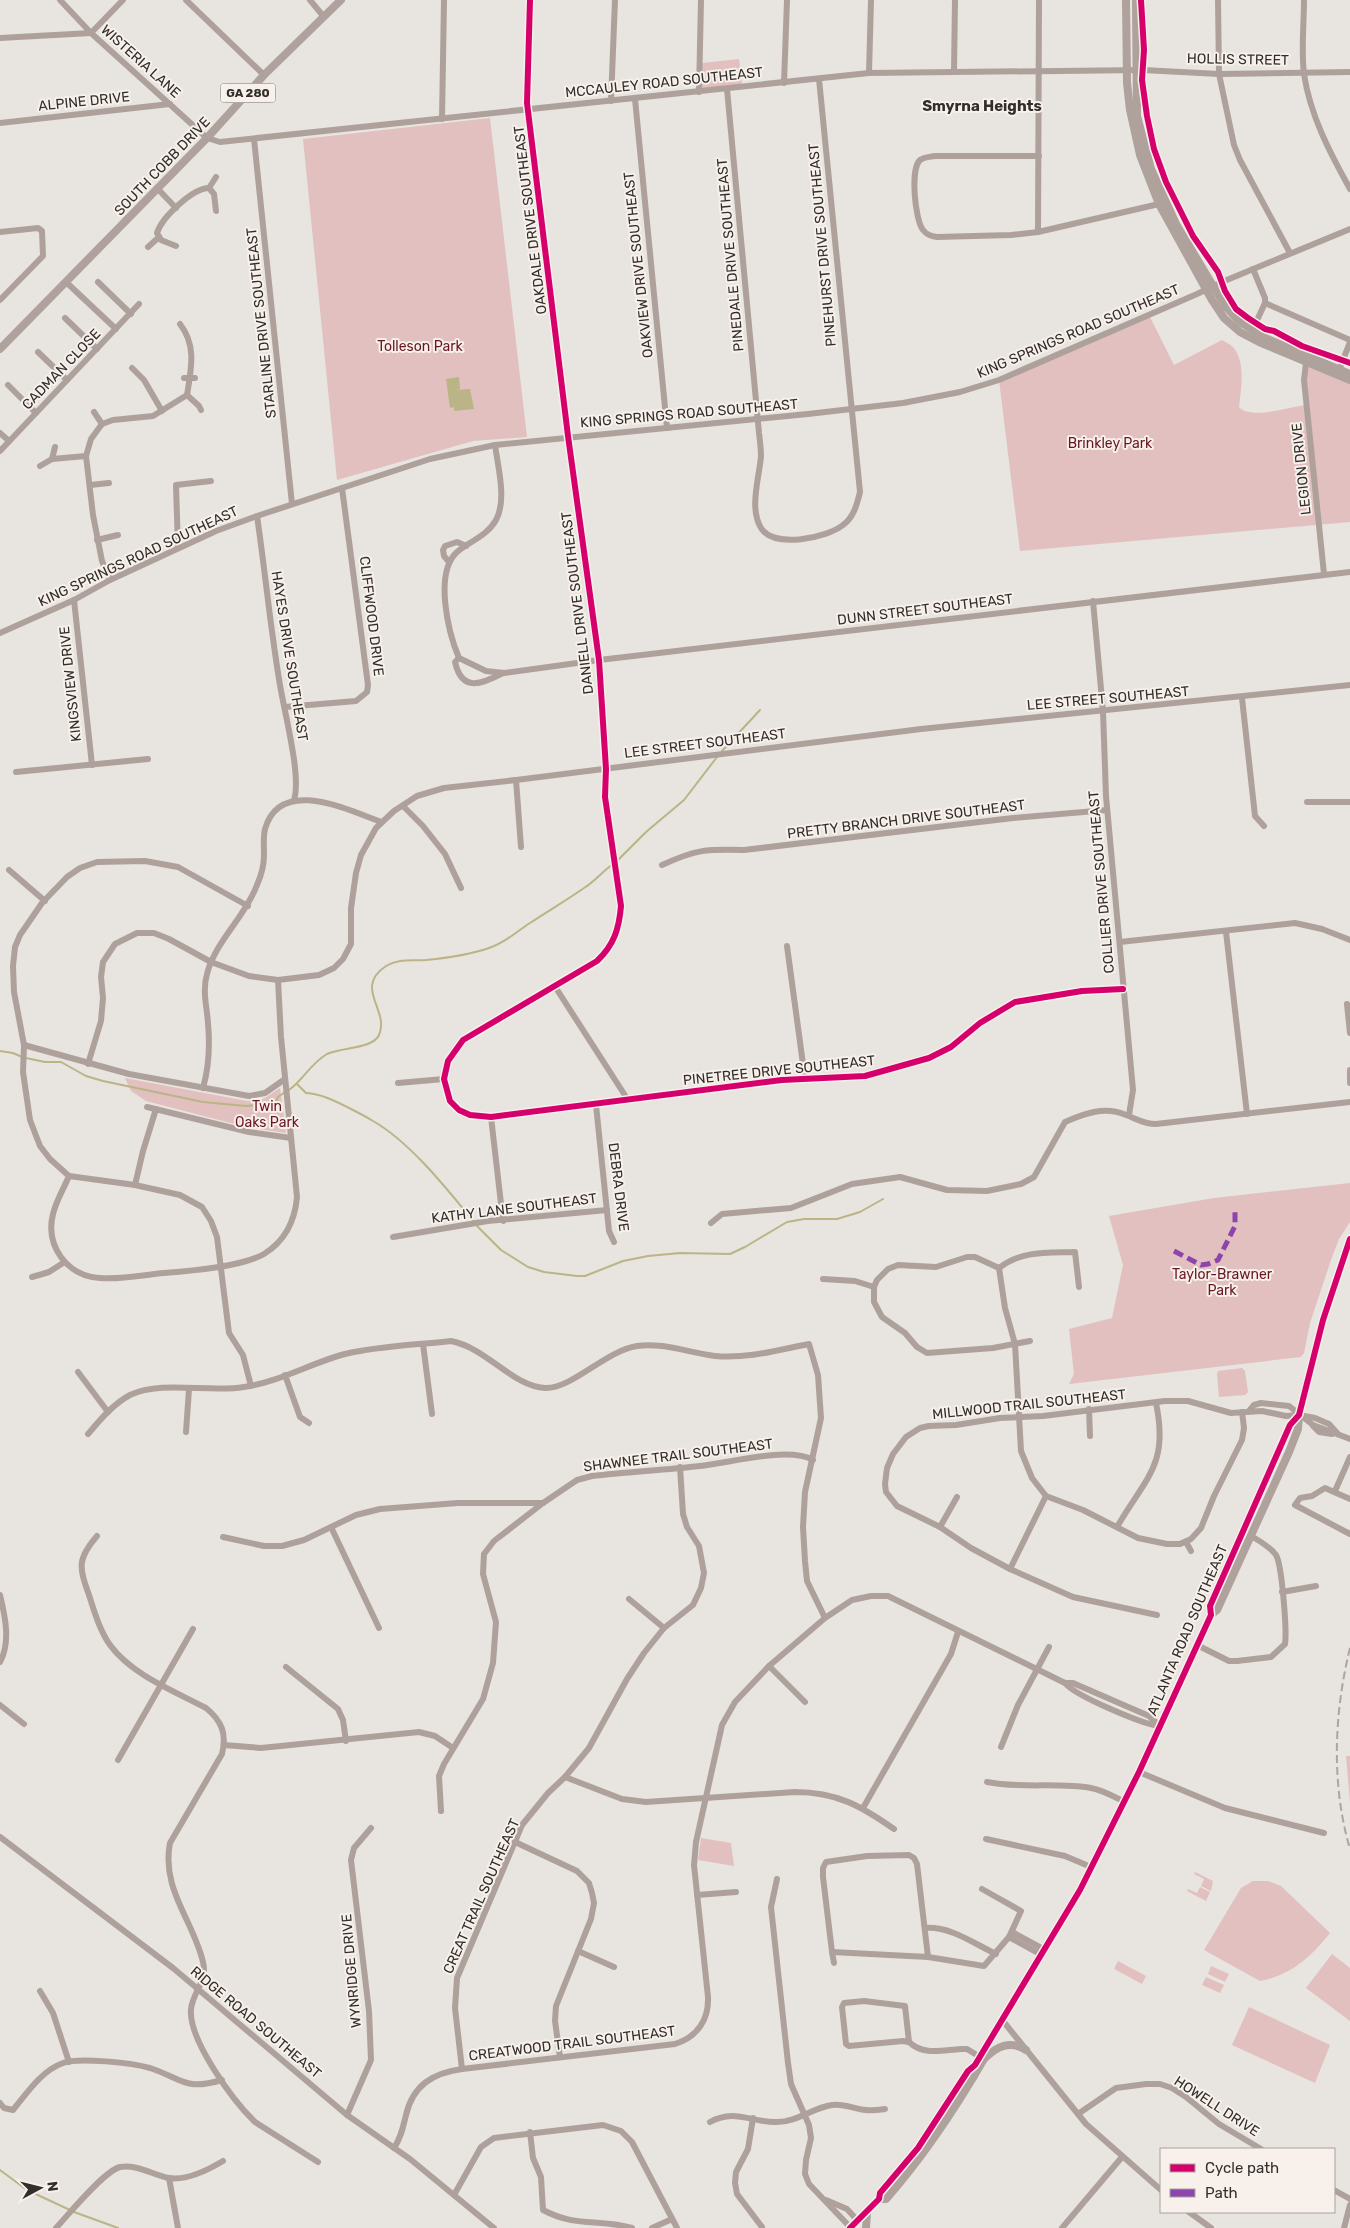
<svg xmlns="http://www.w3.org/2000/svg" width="1350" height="2228" font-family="Rubik,sans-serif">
<rect width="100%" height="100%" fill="#e8e4e0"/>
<g fill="#e1c0bf">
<polygon points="739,59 742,84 704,89 702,87 702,63"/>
<polygon points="490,118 527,437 473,441 337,480 303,139"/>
<path d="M1149 315 1174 365 1222 340C1225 342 1230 344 1233 347 1246 362 1241 389 1239 407 1251 420 1289 407 1306 405L1307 360 1350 375V522L1020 551 999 380Z"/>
<polygon points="125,1078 247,1101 263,1099 280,1088 286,1133 246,1127 146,1101 131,1091"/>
<polygon points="1350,1183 1350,1222 1339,1239 1331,1260 1310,1323 1304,1353 1301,1357 1069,1384 1074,1374 1069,1329 1112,1318 1123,1265 1109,1216 1214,1198"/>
<polygon points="1242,1368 1245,1371 1248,1392 1245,1395 1219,1397 1217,1374 1218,1371"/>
<polygon points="1346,1756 1350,1756 1350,1802"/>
<polygon points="701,1838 731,1843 734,1866 698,1860"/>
<polygon points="1195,1872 1213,1881 1211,1891 1201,1886 1204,1879 1194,1874"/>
<path d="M1253 1881H1268L1281 1886 1330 1933C1311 1957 1291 1975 1260 1981L1204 1950 1241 1888Z"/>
<polygon points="1200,1887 1210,1892 1206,1901 1187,1891 1188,1889 1197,1893"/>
<polygon points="1332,1954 1350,1968 1350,2021 1306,1988"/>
<polygon points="1118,1961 1146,1976 1142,1984 1114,1969"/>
<polygon points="1211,1966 1229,1974 1225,1982 1208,1974"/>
<polygon points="1206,1977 1224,1985 1220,1993 1202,1985"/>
<polygon points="1249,2007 1330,2045 1315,2083 1232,2045"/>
</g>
<polygon fill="#bab486" points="459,377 460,389 455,390 470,389 474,409 454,411 454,407 450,408 446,379"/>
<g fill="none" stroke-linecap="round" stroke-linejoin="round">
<g stroke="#bab486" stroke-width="2">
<polyline points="722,751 760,710"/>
<polyline points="617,861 646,832 684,800 717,757"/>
<polyline points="0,1051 13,1053 22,1057"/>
<polyline points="26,1058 45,1062 61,1062 86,1076 103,1081 203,1102 246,1106 275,1104 278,1097 285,1092"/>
<path d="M297 1084 306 1093C322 1094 335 1101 349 1108 357 1112 365 1116 373 1121 410 1142 447 1189 474 1222"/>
<path d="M289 1090C304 1079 310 1064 327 1054 341 1047 373 1049 379 1035 390 1010 353 988 386 966 399 958 411 961 426 960 447 958 469 955 489 948 505 943 516 932 530 923 548 911 567 900 584 888 595 881 603 871 613 864"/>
<polyline points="477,1226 501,1250 528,1267 544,1272 577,1276 585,1276 623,1261 648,1256 680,1253 730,1254 745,1247 787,1222 804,1219 837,1219 860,1212 883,1199"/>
<polyline points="0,2170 27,2190 70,2210"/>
<polyline points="74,2212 118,2228"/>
</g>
<g stroke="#aea19c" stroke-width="6">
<polyline points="60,0 91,33 207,138 220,142 869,73 1143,70 1219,74 1350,72"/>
<polyline points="186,0 264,75"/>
<polyline points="310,0 324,17"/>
<path d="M530 0 527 103 568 436 599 660 606 769 605 797 621 906C619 929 614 945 597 961L463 1040 448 1061 444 1079 450 1101 459 1110 470 1115 491 1117 782 1080 865 1076 929 1058 951 1047 980 1023 1015 1002 1082 991 1123 989"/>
<polyline points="1218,0 1219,74 1234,145 1240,160 1290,253"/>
<path d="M1304 0C1304 24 1301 50 1304 74 1310 115 1330 153 1350 189"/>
<polyline points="0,38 91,33 123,0"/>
<polyline points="954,72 955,0"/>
<polyline points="869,73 871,0"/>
<polyline points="784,83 787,0"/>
<path d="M727 89 759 433C760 441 761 449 761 456 759 479 749 508 761 528 774 549 827 538 843 525 854 517 857 504 860 492L819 79"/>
<polyline points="699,92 701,0"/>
<polyline points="635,99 667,428"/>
<polyline points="611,101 615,0"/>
<polyline points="442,119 444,0"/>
<polyline points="0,123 170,104"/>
<polyline points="254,139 292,504"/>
<path d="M1039 156H935C930 157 924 157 920 160 910 169 915 220 923 230 927 235 931 236 937 237L1011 235 1038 232 1159 204"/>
<polyline points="157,188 176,208"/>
<polyline points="209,188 216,177"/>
<polyline points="0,232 38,228 42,231 43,256 0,300"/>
<polyline points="1038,232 1039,0"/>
<path d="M176 246 161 240 157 233C162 217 193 188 209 188L214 194 216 211"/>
<polyline points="148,247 159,237"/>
<polyline points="1253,269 1265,298 1265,303"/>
<polyline points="66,282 116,329"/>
<polyline points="98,282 131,314"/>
<polyline points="1265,303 1350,340"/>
<polyline points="65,318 97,349"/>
<polyline points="1252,331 1265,303"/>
<polyline points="38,352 67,380"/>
<polyline points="1306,363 1304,380 1324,574"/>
<polyline points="132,368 144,380 162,411"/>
<polyline points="1339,370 1350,342"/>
<polyline points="184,378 195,378"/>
<polyline points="8,385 36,413"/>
<polyline points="187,395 199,406 201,410"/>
<polyline points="94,412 102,424"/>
<polyline points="0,433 9,441"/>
<path d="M495 445C498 467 507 500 496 520 487 536 470 541 457 552 434 573 448 632 459 658L486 671 504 673 599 660 1350 572"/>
<polyline points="0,451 139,304"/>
<polyline points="52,459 55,447"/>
<polyline points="40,466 52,459 86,456"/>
<polyline points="90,485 109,483"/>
<path d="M257 516C265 570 270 625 279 679 283 708 302 775 294 800"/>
<polyline points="97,540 118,535"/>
<polyline points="178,548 176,485 211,481"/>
<polyline points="449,562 444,556 443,550 445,546 457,542 466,546"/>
<path d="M110 580 102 561 93 515 86 456 91 439 102 424 113 420 153 416 187 395C191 369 197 346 180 324"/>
<polyline points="74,600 92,765"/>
<polyline points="1093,601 1103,711 1106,796 1133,1090 1129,1115"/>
<polyline points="0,633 74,600 110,580 216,531 257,516 430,459 495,445 808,414 903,403 960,392 999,380 1197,294 1222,282 1350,229"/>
<path d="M459 658 455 662C462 693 482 684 503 673"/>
<polyline points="1242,698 1255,816 1264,826"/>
<polyline points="285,707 356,701 367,692 368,685 342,488"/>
<polyline points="16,772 148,759"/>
<polyline points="516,780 521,847"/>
<polyline points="1307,802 1350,802"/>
<polyline points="403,806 423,826 445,854 461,888"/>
<path d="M662 865C697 849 706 849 744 850L1013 818 1107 810"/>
<polyline points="9,870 45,901"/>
<polyline points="248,906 178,867 145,861 97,862 80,868 67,877 42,903 20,935 15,947 13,966 14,992 24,1045 23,1072 30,1120 40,1146 50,1159 69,1176 135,1185 180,1195 202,1207 211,1221 217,1237 229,1333 243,1355 251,1386"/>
<polyline points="1226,932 1247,1114"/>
<polyline points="1120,942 1295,923 1322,929 1350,940"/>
<polyline points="787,946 805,1079"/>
<polyline points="554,985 628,1100"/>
<polyline points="1347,1004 1350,1033"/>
<polyline points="24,1045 129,1074 249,1096 265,1093 285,1079"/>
<polyline points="88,1064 101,1021 103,998 101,977 103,962 115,944 137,933 154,933 169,939 211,962 249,976 278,980 319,975 334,968 343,959 351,944 351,908 356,873 361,855 376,828 394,811 417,796 444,788 516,780 921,729 1350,685"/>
<polyline points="1350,1070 1350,1083"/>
<polyline points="398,1083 444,1079"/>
<path d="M203 1088C209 1067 210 1045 208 1023 207 1007 202 991 207 974 215 942 245 917 257 885 261 876 264 865 264 855 264 846 263 838 265 829 280 776 348 810 381 822"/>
<polyline points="596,1105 609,1231 614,1242"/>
<polyline points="147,1107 249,1132 291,1138"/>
<polyline points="491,1117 503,1221"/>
<path d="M69 1176C64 1188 56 1201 53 1214 45 1246 67 1276 100 1278 120 1280 143 1275 164 1273 191 1271 241 1267 264 1254 285 1241 295 1220 297 1197L281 1037 278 980"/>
<polyline points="135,1185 143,1151 156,1109"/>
<path d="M711 1223 722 1214 791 1208 852 1184 900 1177 947 1190 987 1191 1021 1184 1034 1177 1065 1122C1085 1113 1105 1106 1126 1115 1137 1119 1144 1124 1156 1124L1350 1102"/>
<polyline points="393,1237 488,1221 607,1210"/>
<polyline points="999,1268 1005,1308 1015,1344 1021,1451 1032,1478 1046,1496 1083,1510 1138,1538 1167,1544 1180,1544 1191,1539 1201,1528 1214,1496 1242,1440 1244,1428 1242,1412"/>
<polyline points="32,1277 49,1272 63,1263"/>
<polyline points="823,1279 855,1281 874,1287"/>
<path d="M1030 1341 993 1348 927 1353 917 1347 905 1333 882 1317 874 1302V1287L877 1280 888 1269 898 1265 936 1267 967 1257H975L999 1268C1022 1250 1048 1253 1075 1252L1079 1287"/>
<polyline points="423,1344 432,1414"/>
<polyline points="78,1372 108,1412"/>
<polyline points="285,1375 300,1417 309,1423"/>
<polyline points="1089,1409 1090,1436"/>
<polyline points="1249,1411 1254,1405 1261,1403 1289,1406 1313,1425 1350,1439"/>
<polyline points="1313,1426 1319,1432 1332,1434"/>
<polyline points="186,1432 189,1389"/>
<path d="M88 1434C100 1420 113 1404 130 1395 162 1380 209 1393 244 1387 279 1382 311 1363 345 1354 379 1346 416 1345 451 1341 487 1348 512 1386 545 1388 572 1389 605 1351 637 1346 663 1342 689 1353 715 1356 747 1359 778 1350 809 1344L818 1375 821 1418 805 1492 803 1527 805 1561 807 1581 825 1618"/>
<polyline points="1335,1491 1350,1457"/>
<polyline points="1350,1499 1325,1488 1312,1496 1300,1498 1295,1505 1350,1534"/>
<polyline points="331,1527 379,1628"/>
<polyline points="940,1527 957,1497"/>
<path d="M1117 1527C1146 1477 1169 1465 1156 1403"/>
<path d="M97 1536C77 1559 79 1567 89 1595 94 1611 100 1631 110 1645 132 1675 174 1691 206 1708 222 1721 227 1734 222 1754L170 1843C161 1889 193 1920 203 1962 208 1981 193 1991 191 2009 188 2039 233 2101 255 2122L318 2162"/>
<polyline points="223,1537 264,1546 282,1546 304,1540 356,1515 380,1509 458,1503 543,1503"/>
<polyline points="1186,1542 1191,1551"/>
<polyline points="1010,1569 1046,1496"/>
<polyline points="1282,1592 1316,1586"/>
<path d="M0 1595C5 1616 11 1642 0 1662"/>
<polyline points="629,1599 664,1628"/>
<polyline points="1157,1615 1073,1597 1010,1569 971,1548 940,1527 897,1506 886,1492 885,1484 887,1468 893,1454 906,1437 920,1428 929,1426 956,1425 1000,1418 1043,1416 1165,1401 1188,1401 1231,1413 1262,1411 1286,1416 1299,1415 1315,1418 1329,1424 1338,1434"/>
<path d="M1197 1645 1229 1661H1237L1271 1657 1285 1644C1287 1631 1282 1565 1276 1555 1270 1547 1260 1541 1251 1536"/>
<polyline points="769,1666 805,1702"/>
<polyline points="286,1667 338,1709 343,1720 346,1741"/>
<path d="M1065 1683C1075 1696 1141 1723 1158 1726"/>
<polyline points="0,1705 24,1724"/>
<polyline points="224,1745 261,1748 419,1732 435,1736 453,1748"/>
<polyline points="1001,1747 1018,1705 1049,1647"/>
<polyline points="118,1760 193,1629"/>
<polyline points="1139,1772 1225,1808 1324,1833"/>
<path d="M565 1777 622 1799 646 1802 795 1792C837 1792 861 1806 894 1829"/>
<path d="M987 1782C1021 1789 1057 1782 1091 1788 1102 1790 1113 1796 1123 1801"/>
<polyline points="863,1808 951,1654 958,1632"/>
<path d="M441 1811 439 1776 444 1764 483 1699 493 1663 496 1622 483 1574 484 1554 494 1541 543 1503 577 1480 592 1476C628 1472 664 1470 700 1466 729 1463 788 1446 813 1460"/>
<polyline points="0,1837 173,1968 347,2115 410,2159 494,2228"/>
<polyline points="986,1839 1065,1856 1091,1867"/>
<polyline points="515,1842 577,1871 589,1883 592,1893 594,1903 591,1919 556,2006 555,2021 560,2057"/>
<polyline points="777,1879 771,1907 788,2063 791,2084 809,2125 811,2138 806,2160 805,2174 809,2184 851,2228"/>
<polyline points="697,1895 736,1892"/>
<path d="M925 1928C950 1926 973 1943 996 1954"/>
<polyline points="1012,1932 1045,1950"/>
<polyline points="1009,1937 1042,1955"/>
<polyline points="578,1951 614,1967"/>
<polyline points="832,1952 823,1877 823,1868 826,1862 867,1856 909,1855 914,1858 917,1864 928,1957"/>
<polyline points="834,1963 832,1952 928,1957 984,1966 1009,1937 1021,1911 982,1889"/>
<polyline points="40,1991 53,2013 69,2062"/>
<polygon points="864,2001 905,2006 909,2042 903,2041 849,2046 846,2044 842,2007 844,2003"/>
<polyline points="1003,2021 1086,2124 1161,2190"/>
<path d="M909 2042C924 2056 942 2050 961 2049H967L980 2057"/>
<polyline points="462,2069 455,2008 457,1978 522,1825 548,1793 565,1777 589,1748 627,1679 644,1653 664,1628 693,1605 701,1588 704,1573 699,1546 687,1527 683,1514 680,1467"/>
<path d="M0 2103 4 2108 13 2110C27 2093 41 2071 63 2063 78 2057 133 2063 150 2068 183 2079 184 2091 222 2080"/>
<polyline points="1078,2114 1116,2088 1146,2084 1160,2084 1172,2088 1186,2097 1219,2124 1261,2149"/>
<polyline points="347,2115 371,2060 369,2011 351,1860 354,1848 371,1828"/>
<polyline points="753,2118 748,2149 736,2172 735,2183 737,2194 762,2227"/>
<path d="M710 2122C735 2108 752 2123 777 2122 797 2122 812 2108 832 2105 844 2103 854 2109 866 2110 872 2111 878 2110 885 2109"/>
<path d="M530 2132 533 2158 541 2177 543 2210C577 2228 597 2218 632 2228"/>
<path d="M394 2148C401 2138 403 2127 406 2115 413 2085 433 2073 462 2069L675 2044C697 2037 709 2020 708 1997L694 1865 696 1842 722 1725 735 1702 769 1666 825 1618 852 1600 871 1596H888L1065 1683H1073L1149 1716 1160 1726"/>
<polyline points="169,2178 178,2228"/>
<polyline points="1334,2190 1350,2199"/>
<polyline points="454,2195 481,2147 494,2138 603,2125 621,2131 632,2142 677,2228"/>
<polyline points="826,2200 847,2209 858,2221"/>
<polyline points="1189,2212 1211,2228"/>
<path d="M56 2228C68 2215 104 2171 120 2167 137 2164 153 2175 169 2178 187 2181 208 2170 223 2161"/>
<polyline points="652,2228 672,2219"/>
<polyline points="1062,2228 1122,2157"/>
<polyline points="1344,2228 1350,2205"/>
</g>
<g stroke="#afa29c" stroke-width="8">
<polyline points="1126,0 1127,83 1130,110 1140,155 1159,204 1212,300 1224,318 1240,332 1259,342 1350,380"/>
<polyline points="1136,0 1137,116 1151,169 1176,224 1225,306 1240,322 1265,338 1350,374"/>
<polyline points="0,349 207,138 264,75 341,0"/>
<polyline points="1211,1615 1210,1606 1290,1425 1299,1415"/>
<polyline points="974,2076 975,2065 1080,1890 1139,1772 1211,1615 1217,1610 1289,1452 1298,1429 1299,1415 1323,1320 1350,1239"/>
<polyline points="879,2199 880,2193 918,2148 968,2071 975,2065"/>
<path d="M850 2228 879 2199H886C924 2156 955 2109 984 2059 997 2046 1010 2040 1026 2050"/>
<polyline points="866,2228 867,2212"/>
</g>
<path stroke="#aca5a1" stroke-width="2" stroke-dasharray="8 4" stroke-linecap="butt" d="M1350 1648C1334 1713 1331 1784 1350 1849"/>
<polyline stroke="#8e44ad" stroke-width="5" stroke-dasharray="10 5" stroke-linecap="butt" points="1174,1251 1201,1265 1208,1264 1218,1260 1235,1226 1235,1208"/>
<defs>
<g id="cycleway">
<path d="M530 0 527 103 568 436 599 660 606 769 605 797 621 906C619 929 614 945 597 961L463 1040 448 1061 444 1079 450 1101 459 1110 470 1115 491 1117 782 1080 865 1076 929 1058 951 1047 980 1023 1015 1002 1082 991 1123 989"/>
<polyline points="1141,0 1144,50 1142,80 1147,116 1154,149 1166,182 1193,236 1218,272 1225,291 1236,309 1248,318 1265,329 1274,331 1302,346 1350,363"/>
<polyline points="850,2228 879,2199 880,2193 918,2148 968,2071 975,2065 1080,1890 1139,1772 1211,1615 1210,1606 1290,1425 1299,1415 1323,1320 1350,1239"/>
</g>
</defs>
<use href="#cycleway" stroke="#f8f0ea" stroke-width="9"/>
<use href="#cycleway" stroke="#d6006c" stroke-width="6"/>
</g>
<g text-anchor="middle" stroke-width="4" stroke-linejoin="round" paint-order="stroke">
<rect fill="#f8f0ea" stroke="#6d6865" stroke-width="1" x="220.5" y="83.5" width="55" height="19" rx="4"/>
<g font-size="12" font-weight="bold" fill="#312e2c">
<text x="248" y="97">GA 280</text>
</g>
<g font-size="14" fill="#312e2c" stroke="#f8f0ea">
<text transform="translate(1238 59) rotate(1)" y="5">HOLLIS STREET</text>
<text transform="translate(141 61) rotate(42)" y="5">WISTERIA LANE</text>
<text transform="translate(664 82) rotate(-6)" y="5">MCCAULEY ROAD SOUTHEAST</text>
<text transform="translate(84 101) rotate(-6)" y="5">ALPINE DRIVE</text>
<text transform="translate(162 166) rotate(-46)" y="5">SOUTH COBB DRIVE</text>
<text transform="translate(530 220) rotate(-97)" y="5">OAKDALE DRIVE SOUTHEAST</text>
<text transform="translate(822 245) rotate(-95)" y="5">PINEHURST DRIVE SOUTHEAST</text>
<text transform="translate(730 255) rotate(-95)" y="5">PINEDALE DRIVE SOUTHEAST</text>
<text transform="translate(638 265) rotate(-96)" y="5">OAKVIEW DRIVE SOUTHEAST</text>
<text transform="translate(261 323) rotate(-96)" y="5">STARLINE DRIVE SOUTHEAST</text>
<text transform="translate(1078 331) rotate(-23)" y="5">KING SPRINGS ROAD SOUTHEAST</text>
<text transform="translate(61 369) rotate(-46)" y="5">CADMAN CLOSE</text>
<text transform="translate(689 413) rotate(-5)" y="5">KING SPRINGS ROAD SOUTHEAST</text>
<text transform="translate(1301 469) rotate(-96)" y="5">LEGION DRIVE</text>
<text transform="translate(138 556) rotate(-25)" y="5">KING SPRINGS ROAD SOUTHEAST</text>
<text transform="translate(577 603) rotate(-97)" y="5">DANIELL DRIVE SOUTHEAST</text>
<text transform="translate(925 609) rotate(-7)" y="5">DUNN STREET SOUTHEAST</text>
<text transform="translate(372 616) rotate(83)" y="5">CLIFFWOOD DRIVE</text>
<text transform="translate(290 656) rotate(81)" y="5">HAYES DRIVE SOUTHEAST</text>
<text transform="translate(70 684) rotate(-96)" y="5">KINGSVIEW DRIVE</text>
<text transform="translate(1108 698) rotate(-5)" y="5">LEE STREET SOUTHEAST</text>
<text transform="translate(705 743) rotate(-7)" y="5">LEE STREET SOUTHEAST</text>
<text transform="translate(906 819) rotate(-7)" y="5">PRETTY BRANCH DRIVE SOUTHEAST</text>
<text transform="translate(1101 882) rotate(-95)" y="5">COLLIER DRIVE SOUTHEAST</text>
<text transform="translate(779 1070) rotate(-6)" y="5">PINETREE DRIVE SOUTHEAST</text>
<text transform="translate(619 1187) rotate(83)" y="5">DEBRA DRIVE</text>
<text transform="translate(514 1208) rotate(-7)" y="5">KATHY LANE SOUTHEAST</text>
<text transform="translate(1029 1404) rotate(-6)" y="5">MILLWOOD TRAIL SOUTHEAST</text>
<text transform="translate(678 1455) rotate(-7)" y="5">SHAWNEE TRAIL SOUTHEAST</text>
<text transform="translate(1187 1630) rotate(-67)" y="5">ATLANTA ROAD SOUTHEAST</text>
<text transform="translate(481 1896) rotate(-66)" y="5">CREAT TRAIL SOUTHEAST</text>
<text transform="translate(351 1971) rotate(-95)" y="5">WYNRIDGE DRIVE</text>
<text transform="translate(256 2022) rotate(40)" y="5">RIDGE ROAD SOUTHEAST</text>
<text transform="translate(572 2043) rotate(-7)" y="5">CREATWOOD TRAIL SOUTHEAST</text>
<text transform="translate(1217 2106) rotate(33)" y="5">HOWELL DRIVE</text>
</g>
<g font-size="14" fill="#691725" stroke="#f8f0ea">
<text x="420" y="351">Tolleson Park</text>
<text x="1110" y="448">Brinkley Park</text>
<text x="267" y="1111">Twin<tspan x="267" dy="16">Oaks Park</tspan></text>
<text x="1222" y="1279">Taylor-Brawner<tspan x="1222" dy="16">Park</tspan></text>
</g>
<g font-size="15" font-weight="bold" fill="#312e2c" stroke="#f8f0ea">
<text x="982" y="111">Smyrna Heights</text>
</g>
</g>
<rect x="1160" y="2148" width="175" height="65" fill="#f8f0ea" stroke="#a8a29e"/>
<rect x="1170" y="2164" width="25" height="8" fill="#d6006c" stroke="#a8a29e"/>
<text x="1205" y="2173" font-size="15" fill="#312e2c">Cycle path</text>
<rect x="1170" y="2189" width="25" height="8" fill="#8e44ad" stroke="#a8a29e"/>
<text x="1205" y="2198" font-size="15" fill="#312e2c">Path</text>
<g transform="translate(40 2188) rotate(83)" stroke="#f8f0ea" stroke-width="4" paint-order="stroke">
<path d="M0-4L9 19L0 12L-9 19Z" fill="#312e2c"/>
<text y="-8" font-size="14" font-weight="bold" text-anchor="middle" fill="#312e2c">N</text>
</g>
</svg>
